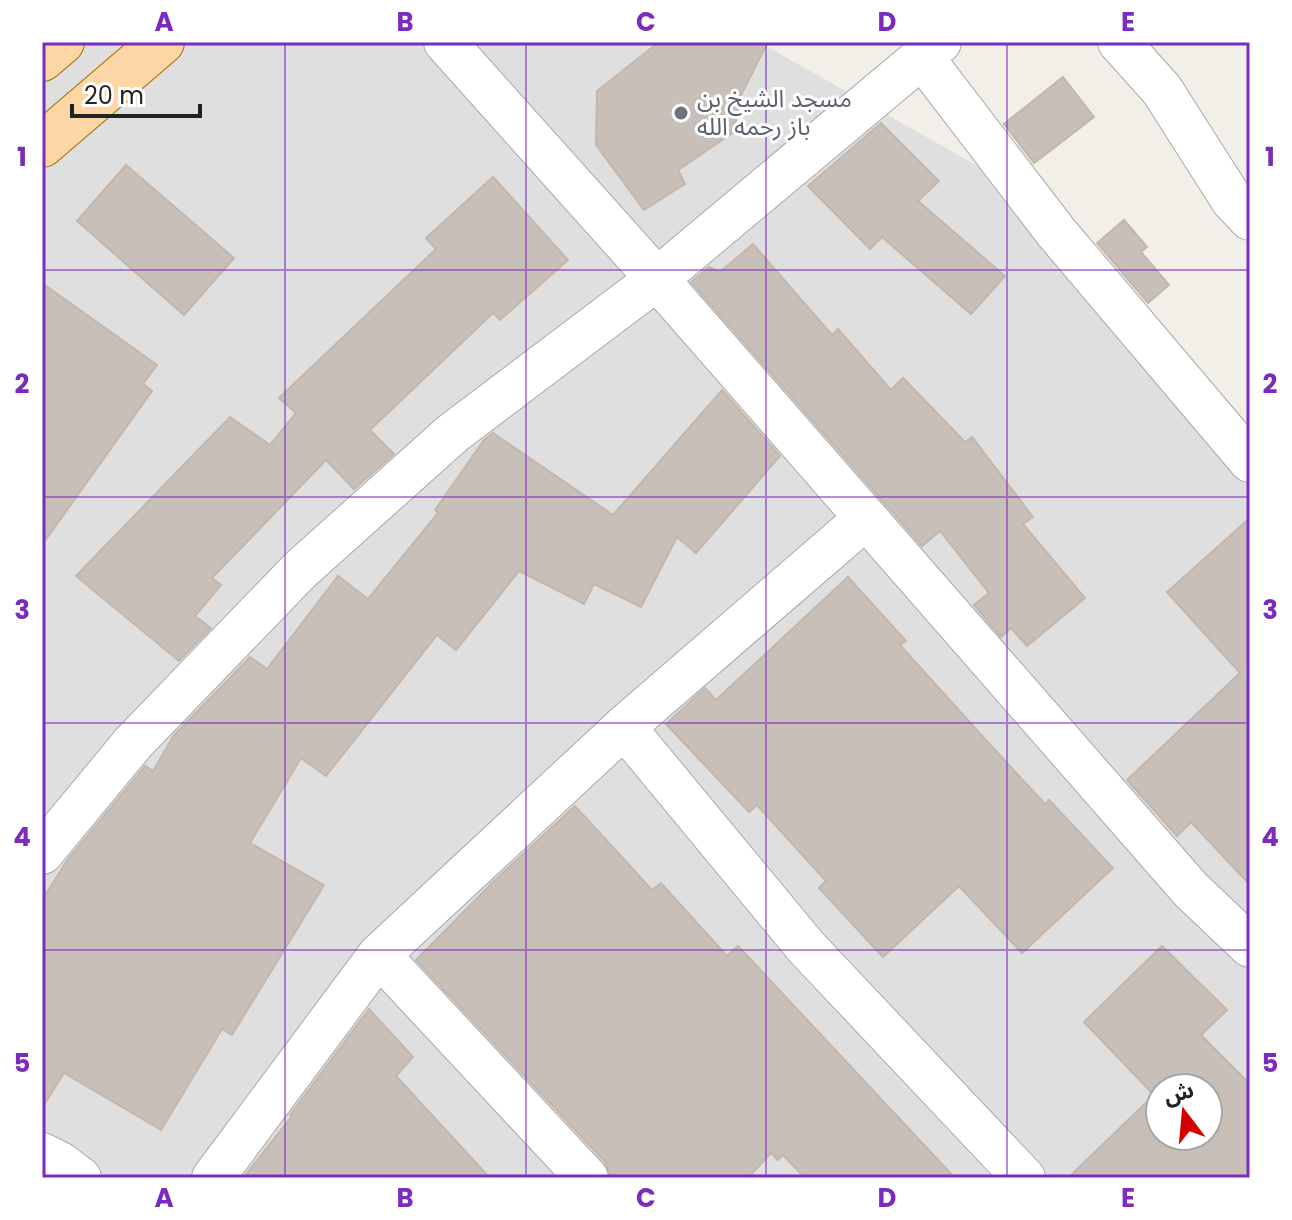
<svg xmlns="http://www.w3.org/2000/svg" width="1292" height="1220" font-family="Poppins,'Noto Sans Arabic',sans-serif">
<rect width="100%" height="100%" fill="#f2efe9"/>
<path fill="#e0dfdf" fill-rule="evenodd" d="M42 42H759L1013 186 1250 478V1178H42ZM1160 1088H1208V1136H1160Z"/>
<g fill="#c7bfb8" stroke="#c4b6ab" stroke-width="2" fill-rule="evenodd">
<polygon points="659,42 768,42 740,97 734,132 678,170 685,184 644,210 596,145 597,91"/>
<polygon points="1063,77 1094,117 1034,163 1004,124"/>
<polygon points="881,123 939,181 918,201 1005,276 971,314 882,237 870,249 808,186"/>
<polygon points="126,165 234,258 184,315 77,221"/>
<polygon points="493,177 568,260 500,320 493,313 370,430 394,454 354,489 326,460 212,578 221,585 195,616 211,628 179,661 76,576 230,417 270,445 296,413 279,398 436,249 426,238"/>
<polygon points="1124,220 1147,247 1141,252 1169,285 1148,303 1097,243"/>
<polygon points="753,244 832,335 838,329 891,390 903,378 965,442 972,437 1033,517 1023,524 1085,598 1027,646 1011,628 1001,637 974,605 989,593 940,531 922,546 691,282 709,267 720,272"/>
<polygon points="42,283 157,365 143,384 152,391 42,545"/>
<polygon points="722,390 780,456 696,553 677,537 641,607 594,584 584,604 519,571 456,650 437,635 326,776 301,758 250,843 324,885 232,1035 222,1029 161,1130 64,1073 42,1108 42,900 68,859 145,766 153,771 174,735 250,657 267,669 338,576 368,599 438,513 435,510 484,440 493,433 613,515"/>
<polygon points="1250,518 1250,885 1191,822 1177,836 1127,780 1240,673 1167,592"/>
<polygon points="848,577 906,641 900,645 984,738 1045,804 1049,800 1113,868 1022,953 959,886 883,957 819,888 826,881 757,805 749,812 666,724 705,688 716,700"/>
<polygon points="575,806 652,890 661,883 727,956 738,946 955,1178 805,1178 783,1155 778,1160 771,1153 748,1178 610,1178 605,1162 416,960 496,879"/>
<path d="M1162 946 1227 1010 1201 1035 1250 1084V1178H1068L1154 1095 1084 1022ZM1160 1088H1208V1136H1160Z"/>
<polygon points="369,1009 413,1057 396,1076 490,1178 243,1178 292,1116 290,1115"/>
</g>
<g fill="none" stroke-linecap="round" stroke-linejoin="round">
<defs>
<g id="street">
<polyline points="445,42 657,279 1191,890 1250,946"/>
<polyline points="1119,42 1162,90 1232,200 1250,219"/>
<polyline points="922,57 1056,232 1250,461"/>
<polyline points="624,727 806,947 1024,1178"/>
<polyline points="42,853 133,743 300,570 453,433 657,279 940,42"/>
<polyline points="379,955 587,1178"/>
<polyline points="42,1154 60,1163 80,1178"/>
<polyline points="213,1178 379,955 624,727 866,518"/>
</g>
<g id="primary">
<polyline points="42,59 62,42"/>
<polyline points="42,145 162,42"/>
</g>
</defs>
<use href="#street" stroke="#a9a9a9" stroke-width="44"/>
<use href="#primary" stroke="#a06b00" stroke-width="46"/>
<use href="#street" stroke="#fff" stroke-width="42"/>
<use href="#primary" stroke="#fcd6a4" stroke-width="44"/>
</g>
<path fill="none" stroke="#7b2cbf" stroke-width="2" stroke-opacity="0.55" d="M285 42V1178M526 42V1178M766 42V1178M1007 42V1178M42 270H1250M42 497H1250M42 723H1250M42 950H1250"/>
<circle fill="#6b7280" stroke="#fff" stroke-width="3" cx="681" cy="113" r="8"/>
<g text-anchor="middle" stroke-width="6" stroke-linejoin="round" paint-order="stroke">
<g font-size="24" fill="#5b616d" stroke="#fff" text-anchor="start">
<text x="697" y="107">مسجد الشيخ بن<tspan x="697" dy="28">باز رحمه الله</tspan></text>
</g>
</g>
<rect width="1292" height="1220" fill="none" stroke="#ffffff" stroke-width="88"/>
<g transform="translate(1184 1112) rotate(344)"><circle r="38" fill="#ffffff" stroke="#a7a7a7" stroke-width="2"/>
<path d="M0-6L14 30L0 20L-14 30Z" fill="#d40000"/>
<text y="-12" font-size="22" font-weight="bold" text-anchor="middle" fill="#222222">ش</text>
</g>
<path d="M72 104v12h128v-12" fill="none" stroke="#222222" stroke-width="4"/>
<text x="84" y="104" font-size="24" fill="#222222" stroke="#ffffff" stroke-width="6" paint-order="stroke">20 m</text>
<rect x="44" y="44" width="1204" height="1132" fill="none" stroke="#7b2cbf" stroke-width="3"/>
<g font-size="26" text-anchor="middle" font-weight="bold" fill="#7b2cbf">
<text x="164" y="31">A</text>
<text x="405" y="31">B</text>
<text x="646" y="31">C</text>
<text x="887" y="31">D</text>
<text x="1128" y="31">E</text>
<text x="22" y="166">1</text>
<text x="1270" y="166">1</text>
<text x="22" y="393">2</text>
<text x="1270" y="393">2</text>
<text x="22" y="619">3</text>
<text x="1270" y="619">3</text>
<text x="22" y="846">4</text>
<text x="1270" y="846">4</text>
<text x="22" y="1072">5</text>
<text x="1270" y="1072">5</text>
<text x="164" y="1207">A</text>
<text x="405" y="1207">B</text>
<text x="646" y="1207">C</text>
<text x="887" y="1207">D</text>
<text x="1128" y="1207">E</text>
</g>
</svg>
